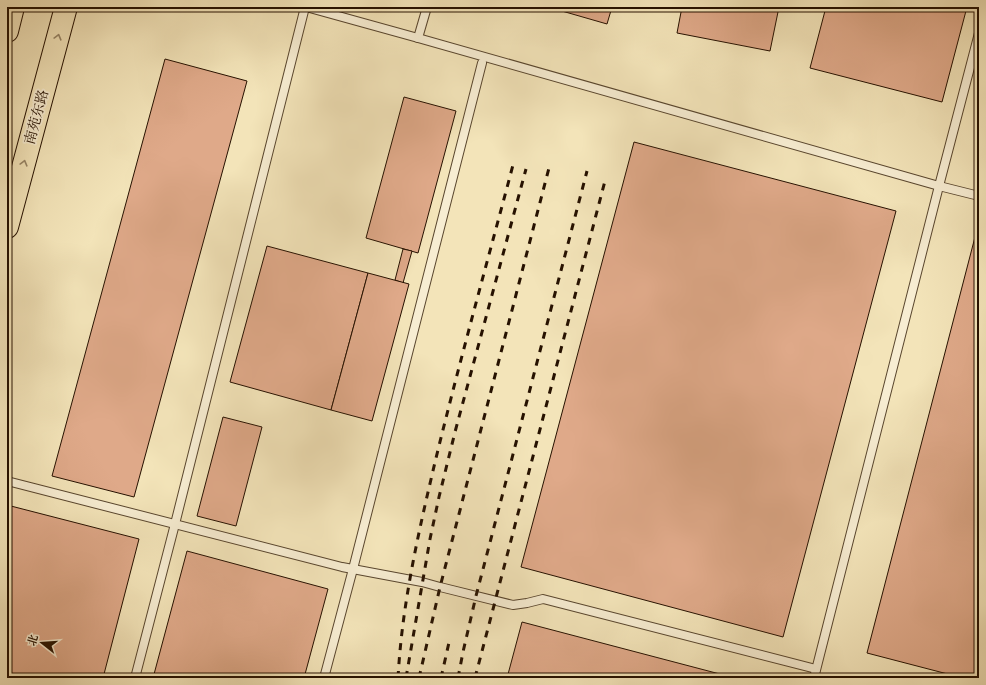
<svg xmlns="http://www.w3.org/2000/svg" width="986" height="685" font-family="'IM FELL Great Primer','Noto Serif SC',serif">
<rect width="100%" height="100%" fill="#f3e4b9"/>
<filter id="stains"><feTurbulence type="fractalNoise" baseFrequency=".005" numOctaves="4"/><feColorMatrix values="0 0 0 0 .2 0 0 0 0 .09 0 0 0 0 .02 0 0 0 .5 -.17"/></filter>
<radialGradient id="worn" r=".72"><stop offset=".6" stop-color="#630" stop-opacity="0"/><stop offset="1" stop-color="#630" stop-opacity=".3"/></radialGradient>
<g fill="#dfa989" stroke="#261100">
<polygon points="548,7 612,7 607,24"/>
<polygon points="682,7 779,7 770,51 677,33"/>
<polygon points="826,7 967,7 942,102 810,68"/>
<polygon points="165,59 247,81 134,497 52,476"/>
<polygon points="404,97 456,111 418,253 366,238"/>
<polygon points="634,142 896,211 783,637 521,567"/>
<polygon points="975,237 979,238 979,678 963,678 867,653"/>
<polygon points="267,246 368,273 331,410 230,382"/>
<polygon points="403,249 412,251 403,283 395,280"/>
<polygon points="368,273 409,284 372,421 331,410"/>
<polygon points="223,417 262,427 236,526 197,516"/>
<polygon points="7,505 139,539 103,678 7,678"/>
<polygon points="187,551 328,589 304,678 153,678"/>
<polygon points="522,622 735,678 507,678"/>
</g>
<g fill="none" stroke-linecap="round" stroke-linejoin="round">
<defs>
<g id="service">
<polyline points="306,7 418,38 939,186 979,196"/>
<polyline points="418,38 427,7"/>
<polyline points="7,481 342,567 422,582 440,587 513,605 527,603 543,599 816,669"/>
<polyline points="135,678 175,524 305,7"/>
<polyline points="324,678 353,569 482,63"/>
<polyline points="814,678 939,186 979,33"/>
</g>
<g id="trunk">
<polyline points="7,31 13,7"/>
<polyline points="7,227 66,7"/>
</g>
</defs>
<use href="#service" stroke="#59462e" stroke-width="10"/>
<use href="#trunk" stroke="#261100" stroke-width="24"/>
<use href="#service" stroke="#f7edd2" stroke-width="8"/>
<use href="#trunk" stroke="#f3e4b9" stroke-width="22"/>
<g stroke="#261100" stroke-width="3" stroke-dasharray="7 7" stroke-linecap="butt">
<path d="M398 678C402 603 419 530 436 458 460 360 487 263 513 165"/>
<polyline points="406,678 430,539 439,497 455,432 526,169"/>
<polyline points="419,678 440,587 550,164"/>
<polyline points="441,678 450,638"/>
<polyline points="458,678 463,652 476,596 587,171"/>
<polyline points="475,678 606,177"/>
</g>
</g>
<defs><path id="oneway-chevron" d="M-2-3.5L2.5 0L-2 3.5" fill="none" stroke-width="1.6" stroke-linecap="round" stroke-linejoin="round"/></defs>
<g stroke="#978566">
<use href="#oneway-chevron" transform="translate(58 37) rotate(-75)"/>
<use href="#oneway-chevron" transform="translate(24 163) rotate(-75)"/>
</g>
<g text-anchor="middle" stroke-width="3.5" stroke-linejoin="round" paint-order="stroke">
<g font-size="14" fill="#261100" stroke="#f7edd2">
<text transform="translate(36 117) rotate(-75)" y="5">南苑东路</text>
</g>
</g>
<rect width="986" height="685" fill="none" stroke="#f3e4b9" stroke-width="24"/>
<rect x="8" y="8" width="970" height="669" fill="none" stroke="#261100" stroke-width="2"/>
<rect x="12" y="12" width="962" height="661" fill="none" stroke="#261100"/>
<g transform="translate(42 643) rotate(287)" stroke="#f7edd2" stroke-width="3" paint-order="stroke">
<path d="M0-3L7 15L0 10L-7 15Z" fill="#261100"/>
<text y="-6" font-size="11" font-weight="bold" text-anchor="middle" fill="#261100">北</text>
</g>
<rect width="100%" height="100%" filter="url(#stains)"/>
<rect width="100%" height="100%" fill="url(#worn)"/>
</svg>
